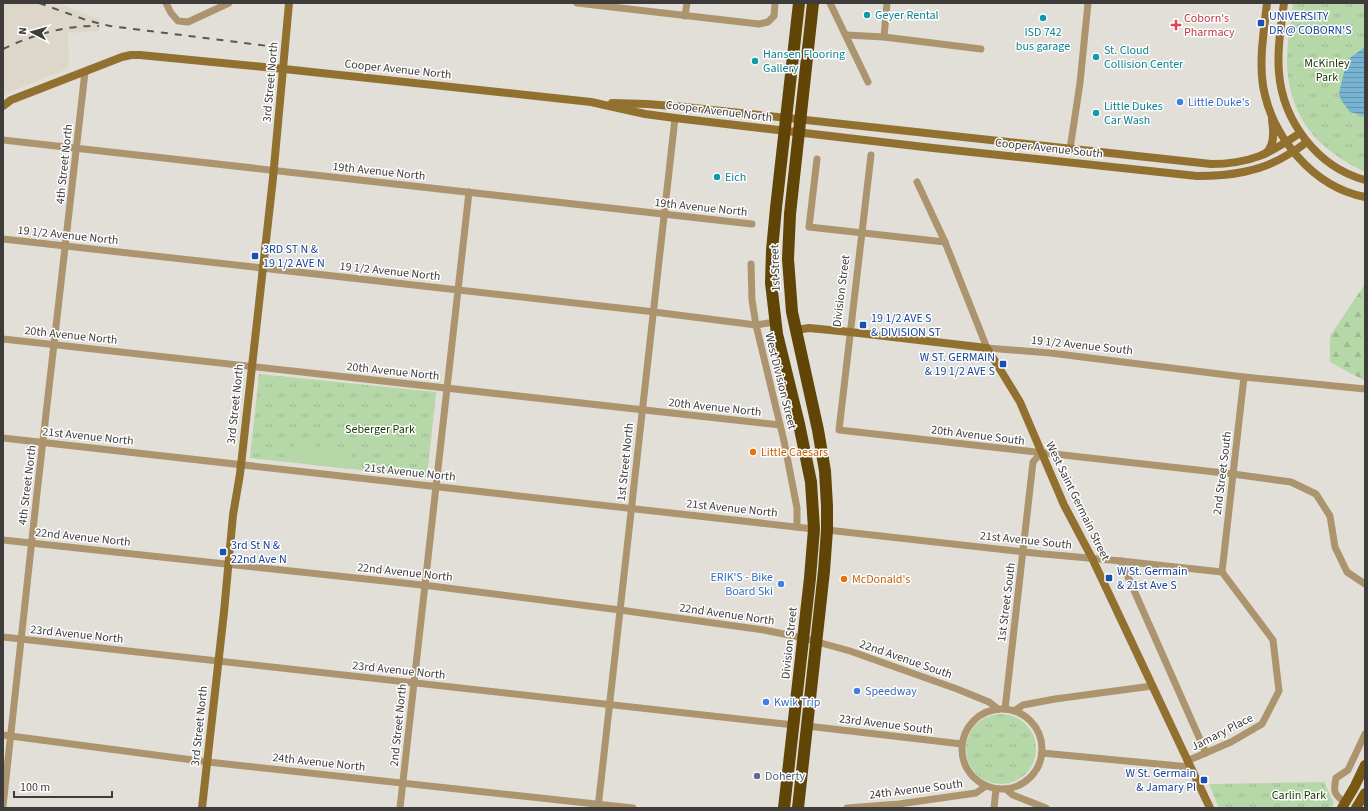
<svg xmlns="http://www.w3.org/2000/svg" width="1368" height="811" font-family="'Source Sans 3',sans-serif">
<defs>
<pattern id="grass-tufts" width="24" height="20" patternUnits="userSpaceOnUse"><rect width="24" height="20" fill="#b6d7a7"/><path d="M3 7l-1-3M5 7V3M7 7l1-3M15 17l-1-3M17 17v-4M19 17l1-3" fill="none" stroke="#9db990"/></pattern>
<pattern id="forest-firs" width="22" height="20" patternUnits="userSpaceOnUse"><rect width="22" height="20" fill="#b6d7a7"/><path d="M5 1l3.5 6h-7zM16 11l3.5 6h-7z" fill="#9db990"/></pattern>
<pattern id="water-rules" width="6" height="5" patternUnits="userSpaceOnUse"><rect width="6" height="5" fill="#79b3d3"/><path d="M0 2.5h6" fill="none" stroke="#6493ac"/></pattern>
</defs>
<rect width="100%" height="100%" fill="#e2dfd9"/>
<polygon fill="#dcd7c9" points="3,3 57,3 101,20 99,31 68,33 69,68 12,91 3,97"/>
<g fill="url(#grass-tufts)">
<path d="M1293 3H1365V172C1317 149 1288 117 1287 61 1287 42 1291 22 1293 3Z"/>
<polygon points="259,374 436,392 427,477 250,458"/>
<circle cx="1001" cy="749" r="35"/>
<polygon points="1324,782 1334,803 1331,808 1219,808 1209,784"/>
</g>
<polygon fill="url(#forest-firs)" points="1365,284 1365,381 1330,362 1330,336"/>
<g fill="#b6d7a7">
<polygon points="295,442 316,445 314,460 293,458"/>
<polygon points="317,447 352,450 350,469 315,465"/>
</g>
<polygon fill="url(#water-rules)" points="1365,47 1365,116 1350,112 1341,100 1339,93 1347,60"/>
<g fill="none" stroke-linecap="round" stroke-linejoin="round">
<g stroke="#ac956e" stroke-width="7">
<polyline points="166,3 171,13 178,21 188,22 229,3"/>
<polyline points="577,3 759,24 768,22 774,16 775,3"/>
<polyline points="830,3 868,82"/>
<polyline points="685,16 687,3"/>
<polyline points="846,35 884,37 981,49"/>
<polyline points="884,37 887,3"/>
<polyline points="3,140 752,224"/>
<polyline points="1070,149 1080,83 1088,3"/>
<polyline points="871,155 839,430 1233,474 1291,482 1316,494 1330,516 1335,547 1347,572 1365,584"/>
<polyline points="817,159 809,227 945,242"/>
<polyline points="917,182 945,242 987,348 1050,353 1244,377 1365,389"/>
<polyline points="3,239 646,311 756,325 775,322"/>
<polyline points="751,264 752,300 756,325 784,441 797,508 797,527"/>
<polyline points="3,339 780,425"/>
<polyline points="3,438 814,529"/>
<polyline points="827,530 1033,553 1121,561 1222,572"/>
<polyline points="3,540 431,586 620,610 764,630 803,638 850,651 957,689 989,702 998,709"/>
<polyline points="1121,561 1206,753"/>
<polyline points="1222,572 1244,377"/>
<polyline points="3,637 794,725"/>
<polyline points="1005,709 1033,462 1041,453"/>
<circle cx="1002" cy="749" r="40"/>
<polyline points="1014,711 1023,705 1055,699 1152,686"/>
<polyline points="807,726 962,744"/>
<polyline points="3,735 208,762 633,808"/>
<polyline points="1042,753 1190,767"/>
<polyline points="1187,761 1231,742 1262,724 1279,691 1273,640 1222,572"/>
<polyline points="1006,789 1013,795 1046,808"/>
<path d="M1345 803C1334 794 1333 792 1336 778L1348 770 1365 734"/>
<polyline points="3,806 37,493 85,72"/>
<polyline points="400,808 469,192"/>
<polyline points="598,808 675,118"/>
<polyline points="847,808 899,804 976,793 986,786"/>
<polyline points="994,808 996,789"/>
</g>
<g stroke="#927130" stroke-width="8">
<path d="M1267 3C1264 30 1259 59 1263 86 1272 137 1313 187 1365 197"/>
<path d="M1284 3C1281 26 1277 50 1279 73 1283 121 1317 167 1365 180"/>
<path d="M612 103 647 104 685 107 1211 164C1250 164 1269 154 1300 133"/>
<path d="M3 106 11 100 122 57 131 55H140L284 69 591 102 645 114 675 118 933 148 1197 176C1229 176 1261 172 1289 154 1295 151 1301 146 1307 142"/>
<path d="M1265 154C1275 146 1274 132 1272 120"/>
<polyline points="796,330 809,328 850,332 987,348 1020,402 1064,505 1092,558 1210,808"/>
<polyline points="202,808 224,612 233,515 240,474 273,178 289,3"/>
</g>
<g stroke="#795812" stroke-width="10">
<polyline points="1342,808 1355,786 1365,765"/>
<polyline points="1356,808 1365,793"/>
</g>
<g stroke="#604506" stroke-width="12">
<polyline points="784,808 810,578 814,529 811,482 799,424 777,334 771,283 772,250 776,208 799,3"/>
<polyline points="798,808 824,571 827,530 827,506 825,471 818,430 792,312 788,259 790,214 813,3"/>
</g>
<g stroke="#585754" stroke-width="2" stroke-dasharray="7 7" stroke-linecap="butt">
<polyline points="39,3 86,20 110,26 268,46"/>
<path d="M3 49C32 35 66 25 99 26"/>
</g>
</g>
<g fill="#0f9aa8" stroke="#fff" stroke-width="1.5">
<circle cx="867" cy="15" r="4"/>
<circle cx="1043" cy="18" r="4"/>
<circle cx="1096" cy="57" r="4"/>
<circle cx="755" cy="61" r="4"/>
<circle cx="1096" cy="113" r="4"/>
<circle cx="717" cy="177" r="4"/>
</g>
<g fill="#1a4fb4" stroke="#fff" stroke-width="1.5">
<rect x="1257" y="19" width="8" height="8" rx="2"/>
<rect x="251" y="252" width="8" height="8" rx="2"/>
<rect x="859" y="321" width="8" height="8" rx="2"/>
<rect x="999" y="360" width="8" height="8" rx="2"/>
<rect x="219" y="548" width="8" height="8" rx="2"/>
<rect x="1105" y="574" width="8" height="8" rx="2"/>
<rect x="1200" y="776" width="8" height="8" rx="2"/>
</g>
<path fill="#e0444e" stroke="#fff" stroke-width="1.5" d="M1174 19h4v4h4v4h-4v4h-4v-4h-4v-4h4z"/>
<g fill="#3f7fe0" stroke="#fff" stroke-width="1.5">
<circle cx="1180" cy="102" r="4"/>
<circle cx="781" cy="584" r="4"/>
<circle cx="857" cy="691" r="4"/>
<circle cx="766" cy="702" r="4"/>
</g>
<g fill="#e8710a" stroke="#fff" stroke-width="1.5">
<circle cx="753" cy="452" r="4"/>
<circle cx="844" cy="579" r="4"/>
</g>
<circle fill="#5c6f8a" stroke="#fff" stroke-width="1.5" cx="757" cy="776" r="4"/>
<g text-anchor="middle" stroke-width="3" stroke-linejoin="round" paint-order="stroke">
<g font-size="12" fill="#0d838f" stroke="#fff" text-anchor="start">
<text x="875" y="19">Geyer Rental</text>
<text x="1043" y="36" text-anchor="middle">ISD 742<tspan x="1043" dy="14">bus garage</tspan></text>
<text x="1104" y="54">St. Cloud<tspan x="1104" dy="14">Collision Center</tspan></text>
<text x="763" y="58">Hansen Flooring<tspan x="763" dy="14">Gallery</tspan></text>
<text x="1104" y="110">Little Dukes<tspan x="1104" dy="14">Car Wash</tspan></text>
<text x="725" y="181">Eich</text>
</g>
<g font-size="12" fill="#164399" stroke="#fff" text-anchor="start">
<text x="1269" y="20">UNIVERSITY<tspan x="1269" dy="14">DR @ COBORN'S</tspan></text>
<text x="263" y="253">3RD ST N &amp;<tspan x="263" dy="14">19 1/2 AVE N</tspan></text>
<text x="871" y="322">19 1/2 AVE S<tspan x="871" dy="14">&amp; DIVISION ST</tspan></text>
<text x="995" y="361" text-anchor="end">W ST. GERMAIN<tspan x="995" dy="14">&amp; 19 1/2 AVE S</tspan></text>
<text x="231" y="549">3rd St N &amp;<tspan x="231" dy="14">22nd Ave N</tspan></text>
<text x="1117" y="575">W St. Germain<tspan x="1117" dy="14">&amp; 21st Ave S</tspan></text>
<text x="1196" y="777" text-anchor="end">W St. Germain<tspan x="1196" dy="14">&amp; Jamary Pl</tspan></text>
</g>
<g font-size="12" fill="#be3a42" stroke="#fff" text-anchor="start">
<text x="1184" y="22">Coborn's<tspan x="1184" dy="14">Pharmacy</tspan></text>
</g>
<g font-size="12" fill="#173603" stroke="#fff">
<text x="1327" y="67">McKinley<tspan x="1327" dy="14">Park</tspan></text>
<text x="380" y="433">Seberger Park</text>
<text x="1299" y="799">Carlin Park</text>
</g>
<g font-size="12" fill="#3d3c3a" stroke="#fff">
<text transform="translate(398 69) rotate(6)" y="4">Cooper Avenue North</text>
<text transform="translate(270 82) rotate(-85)" y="4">3rd Street North</text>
<text transform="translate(719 111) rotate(7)" y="4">Cooper Avenue North</text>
<text transform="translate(1049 148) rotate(6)" y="4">Cooper Avenue South</text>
<text transform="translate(64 164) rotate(-84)" y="4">4th Street North</text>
<text transform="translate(379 171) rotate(6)" y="4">19th Avenue North</text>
<text transform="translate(701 207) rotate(6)" y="4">19th Avenue North</text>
<text transform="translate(68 235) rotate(6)" y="4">19 1/2 Avenue North</text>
<text transform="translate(775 268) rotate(-92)" y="4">1st Street</text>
<text transform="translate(390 271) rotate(6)" y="4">19 1/2 Avenue North</text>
<text transform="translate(841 291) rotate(-83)" y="4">Division Street</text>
<text transform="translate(71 335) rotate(6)" y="4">20th Avenue North</text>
<text transform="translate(1082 345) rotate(6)" y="4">19 1/2 Avenue South</text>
<text transform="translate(393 371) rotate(6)" y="4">20th Avenue North</text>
<text transform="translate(781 381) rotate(76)" y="4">West Division Street</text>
<text transform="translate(235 404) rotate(-84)" y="4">3rd Street North</text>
<text transform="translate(715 407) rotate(6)" y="4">20th Avenue North</text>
<text transform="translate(978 435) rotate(7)" y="4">20th Avenue South</text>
<text transform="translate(88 436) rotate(6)" y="4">21st Avenue North</text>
<text transform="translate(625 462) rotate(-84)" y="4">1st Street North</text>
<text transform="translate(410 472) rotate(6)" y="4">21st Avenue North</text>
<text transform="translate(1222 473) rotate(-83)" y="4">2nd Street South</text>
<text transform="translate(27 485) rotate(-83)" y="4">4th Street North</text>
<text transform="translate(1078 501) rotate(64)" y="4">West Saint Germain Street</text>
<text transform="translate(732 508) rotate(6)" y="4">21st Avenue North</text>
<text transform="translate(83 537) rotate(6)" y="4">22nd Avenue North</text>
<text transform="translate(1026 540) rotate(6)" y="4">21st Avenue South</text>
<text transform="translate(405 572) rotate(6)" y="4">22nd Avenue North</text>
<text transform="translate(1006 602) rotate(-83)" y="4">1st Street South</text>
<text transform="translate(727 614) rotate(8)" y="4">22nd Avenue North</text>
<text transform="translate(77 634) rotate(6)" y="4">23rd Avenue North</text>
<text transform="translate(789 643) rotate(-84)" y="4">Division Street</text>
<text transform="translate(906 659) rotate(19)" y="4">22nd Avenue South</text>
<text transform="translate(399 670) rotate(6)" y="4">23rd Avenue North</text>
<text transform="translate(886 724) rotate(7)" y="4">23rd Avenue South</text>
<text transform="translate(398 725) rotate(-84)" y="4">2nd Street North</text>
<text transform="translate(199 726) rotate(-84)" y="4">3rd Street North</text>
<text transform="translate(1222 732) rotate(-27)" y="4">Jamary Place</text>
<text transform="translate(319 762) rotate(6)" y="4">24th Avenue North</text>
<text transform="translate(916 789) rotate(-7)" y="4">24th Avenue South</text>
</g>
<g font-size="12" fill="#366cbe" stroke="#fff" text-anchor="start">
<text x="1188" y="106">Little Duke's</text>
<text x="773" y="581" text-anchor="end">ERIK'S - Bike<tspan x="773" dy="14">Board Ski</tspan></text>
<text x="865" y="695">Speedway</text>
<text x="774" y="706">Kwik Trip</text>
</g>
<g font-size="12" fill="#c56008" stroke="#fff" text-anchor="start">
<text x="761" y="456">Little Caesars</text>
<text x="852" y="583">McDonald's</text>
</g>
<g font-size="12" fill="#4e5e75" stroke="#fff" text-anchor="start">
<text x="765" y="780">Doherty</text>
</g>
</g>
<rect width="1368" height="811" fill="none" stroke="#3d3c3a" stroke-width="8"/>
<g transform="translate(32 32) rotate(276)" stroke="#ffffff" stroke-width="3" paint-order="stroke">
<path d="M0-3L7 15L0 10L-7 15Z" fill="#3d3c3a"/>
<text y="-6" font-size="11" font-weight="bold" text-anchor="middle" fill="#3d3c3a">N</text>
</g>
<path d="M14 791v6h98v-6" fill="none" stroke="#3d3c3a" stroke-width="2"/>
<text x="20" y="791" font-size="12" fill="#3d3c3a" stroke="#ffffff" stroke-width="3" paint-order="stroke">100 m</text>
</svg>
